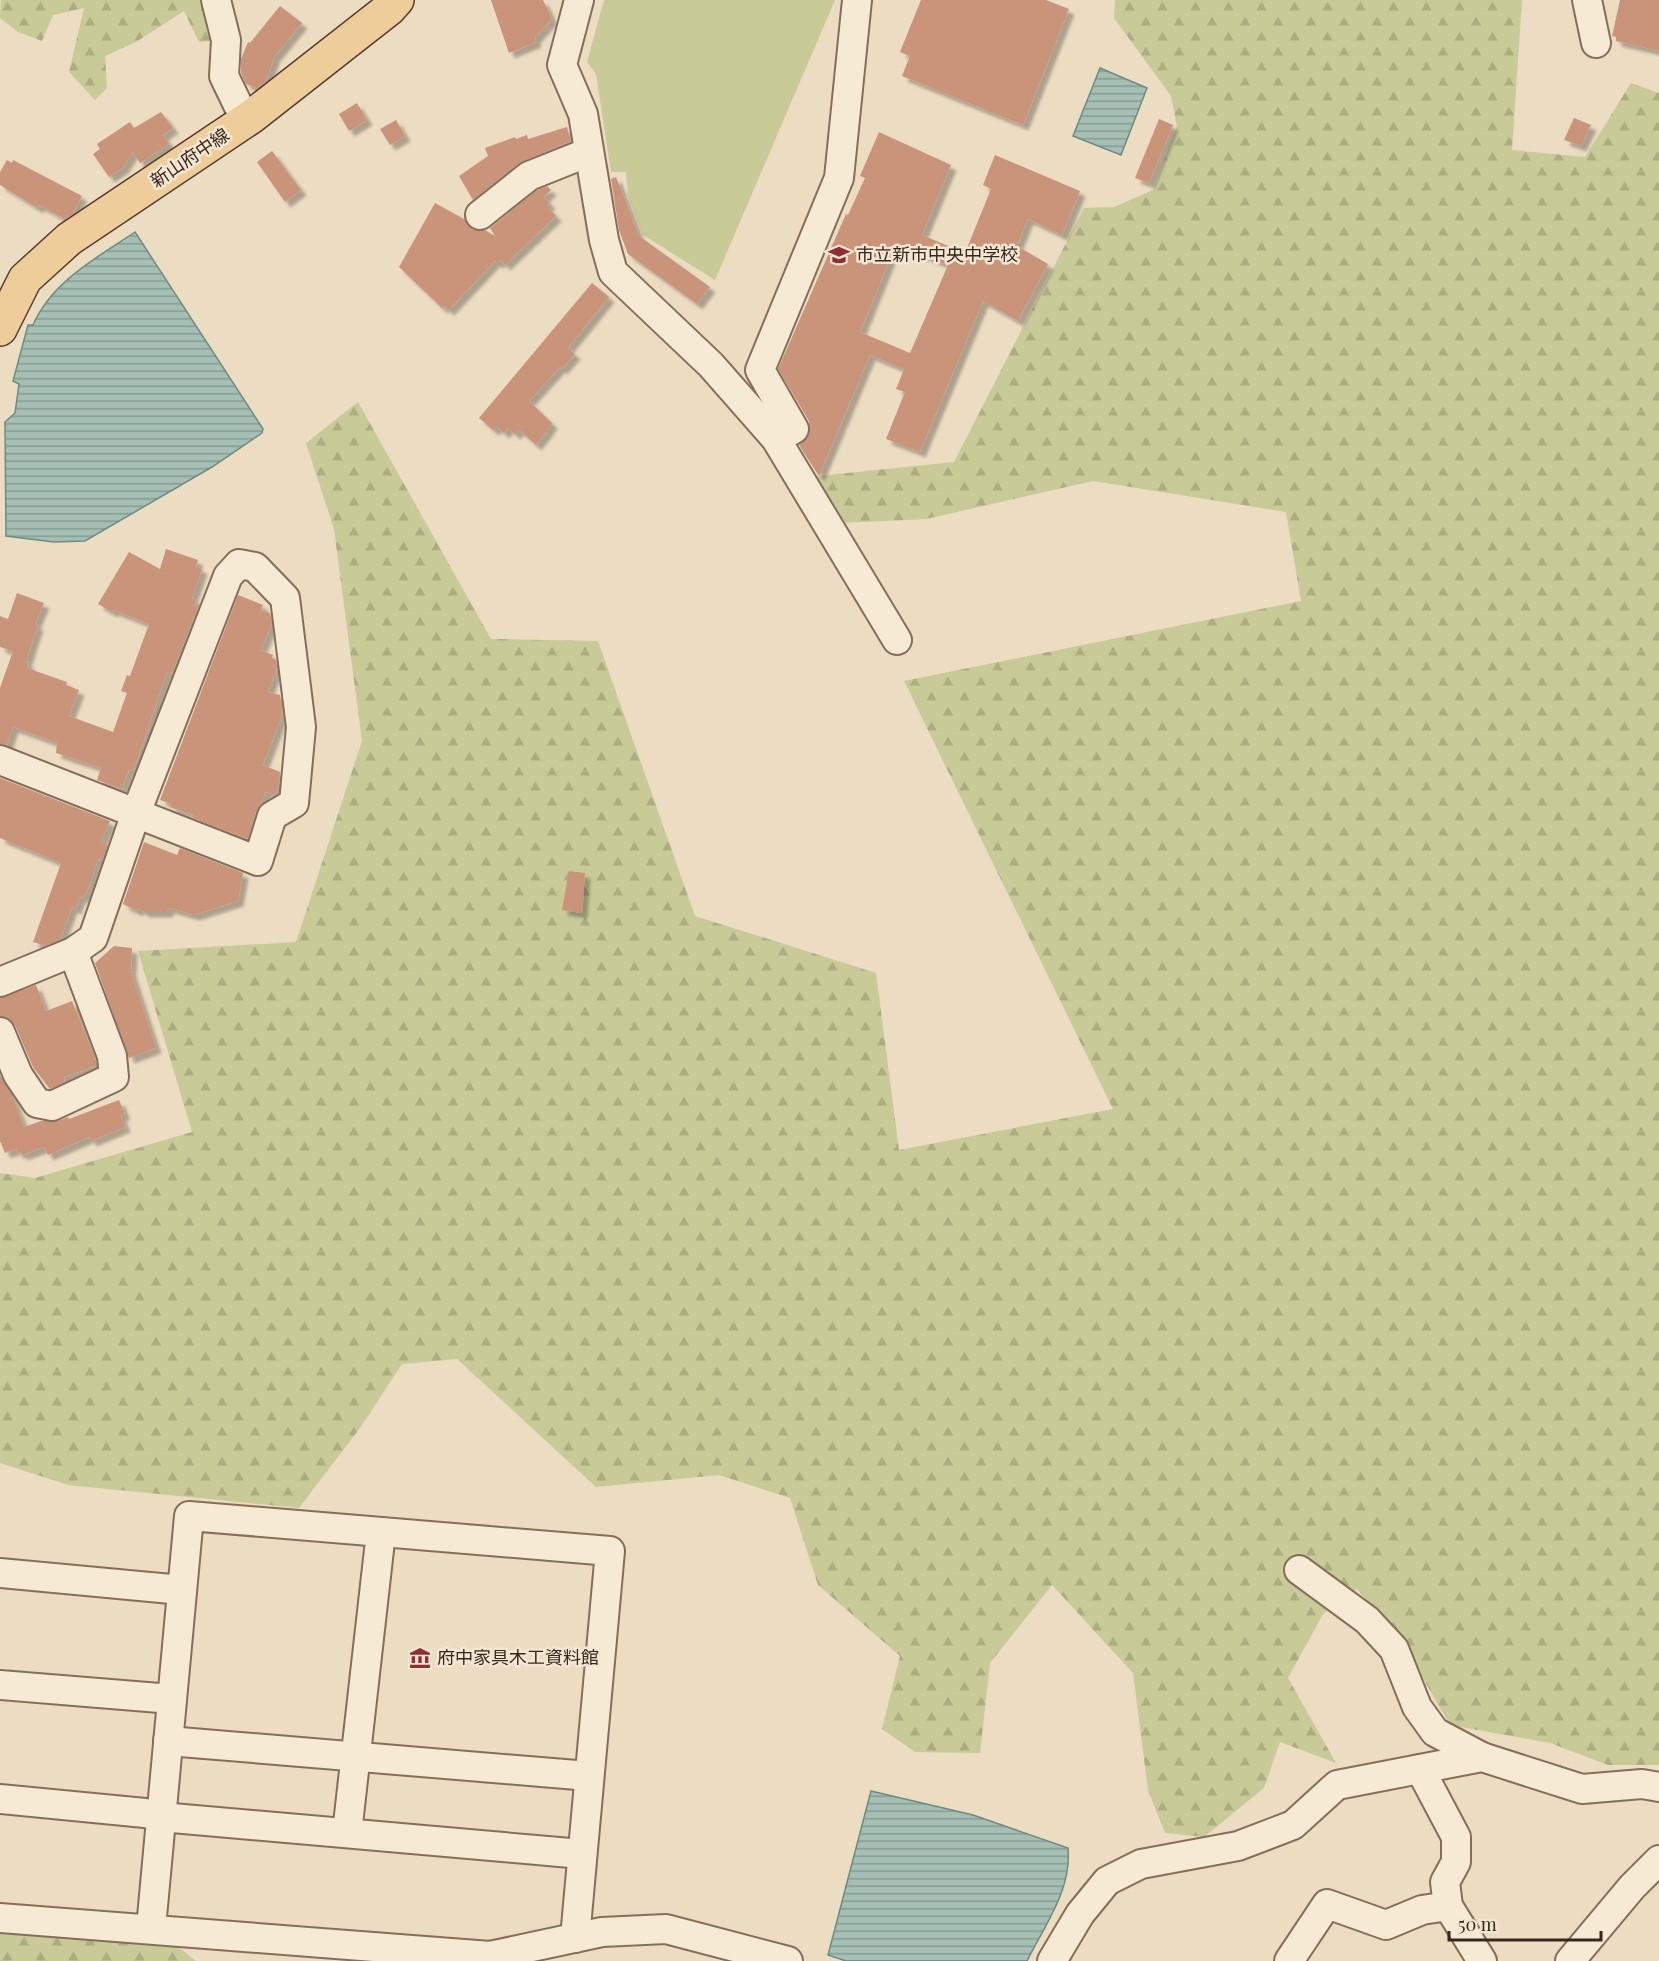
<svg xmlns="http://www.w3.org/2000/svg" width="1659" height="1961" font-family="'Playfair Display','Noto Sans JP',serif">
<defs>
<pattern id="forest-firs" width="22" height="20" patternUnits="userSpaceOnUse" patternTransform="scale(1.5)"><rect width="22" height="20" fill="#c8ca97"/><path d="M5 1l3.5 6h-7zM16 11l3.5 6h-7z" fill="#acae82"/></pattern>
<pattern id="water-rules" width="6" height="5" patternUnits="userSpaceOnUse" patternTransform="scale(1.5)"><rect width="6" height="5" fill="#a5bfb5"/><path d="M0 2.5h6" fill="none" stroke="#879b93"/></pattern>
<filter id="shadow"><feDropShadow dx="5.5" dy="5.5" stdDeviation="1.5" flood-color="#0004"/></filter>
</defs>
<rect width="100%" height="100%" fill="#ecdcc2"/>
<g fill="url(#forest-firs)">
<polygon points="1,0 213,0 224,40 199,42 184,11 136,42 105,56 107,88 95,100 69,72 84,8 53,15 42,41 18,32 0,18"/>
<polygon points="1115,0 1522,0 1512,150 1585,157 1631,83 1659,93 1659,1765 1608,1765 1550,1743 1450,1725 1401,1640 1357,1589 1323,1614 1288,1678 1336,1763 1280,1742 1264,1788 1204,1837 1165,1833 1148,1790 1133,1673 1052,1585 990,1663 980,1753 915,1752 882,1729 900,1656 818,1585 790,1498 719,1475 596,1487 457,1359 402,1364 360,1428 299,1508 68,1485 0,1463 0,1173 35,1178 192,1132 138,951 296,942 362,741 334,529 306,443 358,402 491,639 598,641 695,916 876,973 899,1150 1113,1109 904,681 1301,601 1286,512 1093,481 926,519 841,523 809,477 954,462 1084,208 1114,207 1153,190 1177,126 1171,96 1114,18"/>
<polygon points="0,1932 121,1936 177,1946 196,1961 0,1961"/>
</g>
<polygon fill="#c8ca97" points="604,0 835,0 715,280 643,235 628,196 626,172 611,172 596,74 587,62"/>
<g fill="url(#water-rules)" stroke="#6c8c82" stroke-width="1.5">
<polygon points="1100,68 1147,88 1121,155 1073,136"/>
<path d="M135 232 263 429 262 433 212 467 85 541 54 542 6 536 5 422 15 413 19 384 13 381 28 325H33C52 281 98 257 135 232Z"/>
<path d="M871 1791 973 1815 1068 1848C1072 1889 1045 1925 1027 1961H846L828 1955Z"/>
</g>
<g fill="#c9947a" fill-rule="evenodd" filter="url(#shadow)">
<polygon points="491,0 543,0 552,19 535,38 536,42 509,53"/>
<polygon points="921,0 1046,0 1069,9 1023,125 902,76 910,56 900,52"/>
<polygon points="1620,0 1659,0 1659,51 1616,41 1616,37 1612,36"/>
<polygon points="280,6 302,23 275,56 265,83 257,88 246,84 241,73 241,59 248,42 250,43"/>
<polygon points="357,103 367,120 349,131 339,114"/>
<polygon points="161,112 173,128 163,135 169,144 140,163 133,152 123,168 109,177 93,154 100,149 97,144 130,122 134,128"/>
<polygon points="1574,118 1591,125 1581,146 1564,140"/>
<polygon points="1159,119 1173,125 1149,183 1135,178"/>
<polygon points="396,120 405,136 390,145 380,129"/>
<polygon points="567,127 571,141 519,163 473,200 459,176 488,156 485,148 515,137 516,139 527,135 528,139"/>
<path d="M879 132 951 165 922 235 965 253 991 189 983 185 995 155 1080 191 1062 235 1028 219 1017 246 1048 264 1018 321 983 301 920 452 886 439 905 392 896 389 904 369 870 355 819 476 799 445 808 437 809 421 778 369 846 214 848 215 865 178 860 176ZM896 244 948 265 910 353 860 332Z"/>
<polygon points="272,151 301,190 285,202 257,162"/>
<polygon points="7,160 12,163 13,160 82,196 72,215 65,219 39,205 38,208 0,185 0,172"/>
<polygon points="616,177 639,236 710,287 697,304 628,254 619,230 611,179"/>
<polygon points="547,186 551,190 544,197 550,204 547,206 556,216 505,265 501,260 498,263 495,261 449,310 444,306 442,308 399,267 435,203 464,219 473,230 485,230 495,236 490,228 537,190"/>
<polygon points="592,283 609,297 568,348 575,354 562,369 560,367 529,401 552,423 547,431 536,445 519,430 515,434 508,428 504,433 497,427 493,430 479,418"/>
<polygon points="166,549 198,560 196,566 202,569 192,598 196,600 194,605 198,607 172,674 167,672 137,761 132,771 129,770 122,789 97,780 101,768 56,753 57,743 13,727 7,745 0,744 0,688 13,651 0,647 0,616 8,619 17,593 44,603 35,624 38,625 26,662 29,663 27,668 67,682 66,685 79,690 69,716 113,732 127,693 121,691 127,675 130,676 149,624 113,610 112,612 98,604 129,552 160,569"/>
<polygon points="238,595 263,605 261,610 270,613 272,623 261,650 273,655 272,658 276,660 277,668 268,692 280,695 283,713 263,765 280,772 279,785 275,795 266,792 256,811 248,839 193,818 194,815 170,807 171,804 160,800"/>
<polygon points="0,778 110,821 101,843 108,845 102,860 98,859 87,892 83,898 80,897 76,909 72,907 60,940 45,946 33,942 61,863 0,838"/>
<polygon points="144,842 177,855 180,848 243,873 238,901 194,915 169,908 167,912 145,912 138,908 137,911 123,904"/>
<polygon points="569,871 585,873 582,913 562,910"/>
<polygon points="114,946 132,948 131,972 156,1048 129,1058 95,963"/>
<polygon points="36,985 46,1011 72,1001 96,1060 96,1066 64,1077 65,1082 50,1089 33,1067 15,1025 9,1019 0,1016 0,998"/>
<polygon points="0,1075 12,1095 24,1127 41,1121 58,1121 68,1117 69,1119 119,1100 125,1114 121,1116 125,1127 91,1141 89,1137 48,1155 44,1147 22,1155 21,1152 18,1154 16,1149 5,1153 0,1141"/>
</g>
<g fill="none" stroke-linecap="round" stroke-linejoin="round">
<defs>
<g id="minor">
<polyline points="216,0 226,40 224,76 238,105 251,117"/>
<polyline points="579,0 562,65 583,114 604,240 613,272 711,365 776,439 897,640"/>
<polyline points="1587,0 1596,43"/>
<polyline points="480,215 529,176 589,152"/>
<polyline points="776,439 794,429 760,370 839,178 857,0"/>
<polyline points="0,760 258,861 272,816 294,803 301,727 285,598 255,567 239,564 228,576 136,813 93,938 73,952 0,982"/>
<polyline points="0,1032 18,1075 37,1103 52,1106 114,1077 112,1056 73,952"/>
<polyline points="1299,1570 1367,1620 1394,1649 1417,1707 1435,1732 1482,1757"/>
<polyline points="0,1573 182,1590"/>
<polyline points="0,1685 172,1699"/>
<polyline points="168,1741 589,1776"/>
<polyline points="1420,1769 1456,1837 1456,1862 1445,1882 1448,1906 1482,1961"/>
<polyline points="0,1799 145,1813 161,1817 582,1854"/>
<polyline points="347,1833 381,1532"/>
<polyline points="0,1918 490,1956 602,1932 666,1929 788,1961"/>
<polyline points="151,1928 189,1516 610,1551 575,1938"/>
<polyline points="1052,1961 1080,1914 1107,1881 1141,1864 1238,1846 1293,1825 1337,1785 1482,1757 1582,1789 1642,1784 1659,1787"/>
<polyline points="1289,1961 1327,1904 1386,1925 1422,1910 1448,1906"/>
<polyline points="1570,1961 1632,1887 1659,1860"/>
</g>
<polyline id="major" points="0,329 25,279 69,239 251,117 390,8 397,0"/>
</defs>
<use href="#minor" stroke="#856e5a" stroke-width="32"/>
<use href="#major" stroke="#533c2e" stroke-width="36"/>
<use href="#minor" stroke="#f7ead5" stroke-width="28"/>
<use href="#major" stroke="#eecd9b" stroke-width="33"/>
</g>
<defs>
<symbol id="school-bare" viewBox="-9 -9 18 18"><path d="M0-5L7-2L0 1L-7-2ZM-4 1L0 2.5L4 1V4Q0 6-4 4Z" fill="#922d36" stroke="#f4e7d2" stroke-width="2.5" paint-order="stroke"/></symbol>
<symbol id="museum-bare" viewBox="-9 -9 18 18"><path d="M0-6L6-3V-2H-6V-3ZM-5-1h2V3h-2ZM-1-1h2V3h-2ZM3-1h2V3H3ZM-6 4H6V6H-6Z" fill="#922d36" stroke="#f4e7d2" stroke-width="2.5" paint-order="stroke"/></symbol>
</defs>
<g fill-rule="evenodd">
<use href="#school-bare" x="824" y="240" width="30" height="30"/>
<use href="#museum-bare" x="405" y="1643" width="30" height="30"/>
</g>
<g text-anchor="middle" stroke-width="5" stroke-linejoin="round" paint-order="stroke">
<g font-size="18" fill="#36271e" stroke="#f4e7d2">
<text transform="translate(190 158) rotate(-34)" y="6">新山府中線</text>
</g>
<g font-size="18" fill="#36271e" stroke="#f4e7d2" text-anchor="start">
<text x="856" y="261">市立新市中央中学校</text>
<text x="437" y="1664">府中家具木工資料館</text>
</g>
</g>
<path d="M1449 1931v9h152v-9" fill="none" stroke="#36271e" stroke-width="3"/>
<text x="1458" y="1931" font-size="18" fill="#36271e" stroke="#f4e7d2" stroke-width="4.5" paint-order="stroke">50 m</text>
</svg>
